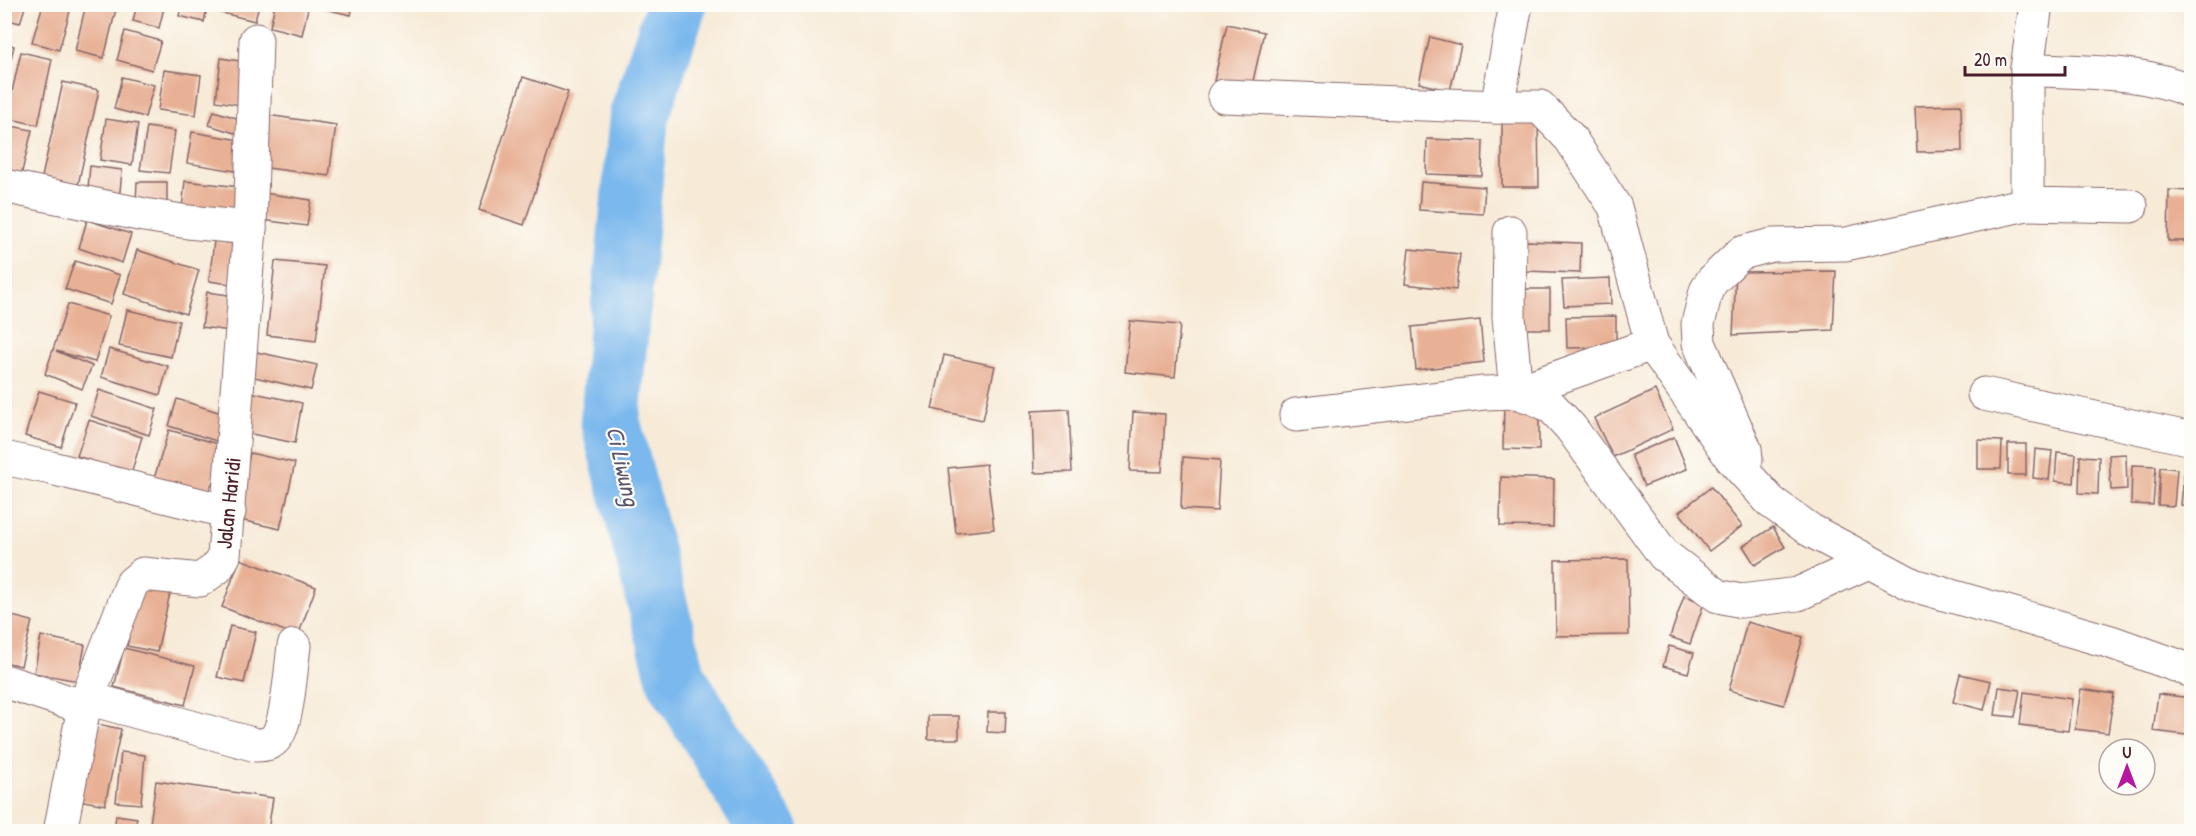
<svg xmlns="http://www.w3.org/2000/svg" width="2196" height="836" font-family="'Patrick Hand',sans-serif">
<rect width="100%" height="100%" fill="#fdfcf7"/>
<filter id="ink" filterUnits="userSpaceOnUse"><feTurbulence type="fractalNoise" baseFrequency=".0167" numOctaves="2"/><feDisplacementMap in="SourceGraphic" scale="12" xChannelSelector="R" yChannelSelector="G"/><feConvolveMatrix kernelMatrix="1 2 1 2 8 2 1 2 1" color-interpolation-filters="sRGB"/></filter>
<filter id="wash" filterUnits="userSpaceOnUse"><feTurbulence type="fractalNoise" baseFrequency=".008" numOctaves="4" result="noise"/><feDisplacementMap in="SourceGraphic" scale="24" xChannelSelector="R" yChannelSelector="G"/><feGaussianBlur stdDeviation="1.35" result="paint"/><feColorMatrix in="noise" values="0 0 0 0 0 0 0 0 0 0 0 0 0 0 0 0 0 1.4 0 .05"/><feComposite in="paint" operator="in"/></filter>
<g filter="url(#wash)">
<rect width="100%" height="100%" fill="#f7ebd8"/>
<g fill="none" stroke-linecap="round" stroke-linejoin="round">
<polyline stroke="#7ab8ed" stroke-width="60" points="677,4 639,116 610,420 677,680 769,832"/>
</g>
<g id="blocks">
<g fill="#e8b195">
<polygon points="4,4 26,4 20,23 4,19"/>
<polygon points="43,4 72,4 59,50 32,42"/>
<polygon points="86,4 117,5 104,58 75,51"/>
<polygon points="137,4 165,4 159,28 133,21"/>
<polygon points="182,4 208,4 204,22 179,16"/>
<polygon points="275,4 309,4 302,35 270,27"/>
<polygon points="321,4 353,4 351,15 320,8"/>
<polygon points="220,5 259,5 255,21 218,12"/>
<polygon points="1227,24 1264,32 1251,90 1214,81"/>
<polygon points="125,31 161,41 152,70 117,60"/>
<polygon points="1430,37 1461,45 1450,91 1419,83"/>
<polygon points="4,43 14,46 10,63 4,62"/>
<polygon points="21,52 52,59 38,125 6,118"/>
<polygon points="221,58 252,63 246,106 216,101"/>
<polygon points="164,70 201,75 196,115 158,110"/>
<polygon points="122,77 154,85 145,117 114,109"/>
<polygon points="523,77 568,92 524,225 479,210"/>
<polygon points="63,82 99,90 76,194 40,186"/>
<polygon points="1961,105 1962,151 1917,152 1915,106"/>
<polygon points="214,111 249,122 244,136 209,125"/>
<polygon points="267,115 336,125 329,176 260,167"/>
<polygon points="1538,116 1539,187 1502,187 1502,117"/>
<polygon points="106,119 138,124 132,165 100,160"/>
<polygon points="6,125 32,130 21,176 5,173"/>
<polygon points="147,127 175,131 169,173 140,170"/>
<polygon points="192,132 246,141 241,172 187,163"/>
<polygon points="1427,139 1483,141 1482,176 1426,174"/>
<polygon points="90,166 122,170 119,202 87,199"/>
<polygon points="185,181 240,187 236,223 181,217"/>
<polygon points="137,182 167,182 167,203 136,202"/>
<polygon points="1421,182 1485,187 1483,214 1419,210"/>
<polygon points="2169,190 2192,191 2192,241 2168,241"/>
<polygon points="257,192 311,200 307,226 254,219"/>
<polygon points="87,220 131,234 122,263 79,248"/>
<polygon points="214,241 243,245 237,285 209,281"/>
<polygon points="1526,241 1581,243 1580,273 1525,271"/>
<polygon points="1409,249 1460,254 1456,290 1405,284"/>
<polygon points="137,250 199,270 186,314 124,294"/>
<polygon points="75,261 120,275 111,304 65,289"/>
<polygon points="275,261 325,266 316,341 267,335"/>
<polygon points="1836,271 1833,330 1733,335 1736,272"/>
<polygon points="1610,278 1611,304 1564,306 1562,280"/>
<rect x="1512" y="289" width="38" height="40"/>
<polygon points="207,292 242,297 237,332 202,327"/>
<polygon points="68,304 109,316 95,362 56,351 92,366 82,389 45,374"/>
<polygon points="127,310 179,321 171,357 119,346"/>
<polygon points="1616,316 1616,347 1567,348 1566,317"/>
<polygon points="1480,320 1484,362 1416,370 1412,327"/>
<polygon points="1130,321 1180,325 1175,377 1125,372"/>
<polygon points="109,349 168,366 160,395 101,377"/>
<polygon points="252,351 317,365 311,390 246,375"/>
<polygon points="944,355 995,366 983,420 932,409"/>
<polygon points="99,390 157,409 149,435 91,416"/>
<polygon points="1655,390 1673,429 1613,457 1594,418"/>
<polygon points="39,391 75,402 61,447 25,436"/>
<polygon points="250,392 302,403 295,443 242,432"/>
<polygon points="177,399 234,417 226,444 169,426"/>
<polygon points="1504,403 1539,404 1539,450 1503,449"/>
<polygon points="1069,409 1072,472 1034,473 1032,411"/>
<polygon points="1133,412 1165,414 1162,472 1130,471"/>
<polygon points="89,420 142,437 131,474 77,456"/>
<polygon points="169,430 229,447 208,492 153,482"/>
<polygon points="1674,437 1687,469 1644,486 1631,455"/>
<polygon points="1978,440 2002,441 2001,469 1978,469"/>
<rect x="2008" y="444" width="18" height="31"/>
<polygon points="2035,449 2052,451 2049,480 2033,478"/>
<polygon points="2057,452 2076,454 2074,483 2055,481"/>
<polygon points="250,453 295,463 280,529 236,519"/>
<polygon points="2126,454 2127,489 2111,490 2109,455"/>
<polygon points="2080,456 2099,457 2098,494 2079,493"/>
<polygon points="1183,457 1220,460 1217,511 1181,509"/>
<polygon points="986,464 994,529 956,533 948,468"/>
<polygon points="2132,465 2156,466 2153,505 2131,504"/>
<polygon points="2160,467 2177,469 2174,506 2158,505"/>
<polygon points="2184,473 2192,474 2192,506 2181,505"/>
<polygon points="1501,477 1554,479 1553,527 1500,526"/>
<polygon points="1711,487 1742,526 1709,551 1679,512"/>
<polygon points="1773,527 1785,547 1755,565 1743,546"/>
<polygon points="240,559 316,587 298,636 222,607"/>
<polygon points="1628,559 1629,635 1556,636 1555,560"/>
<polygon points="140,586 170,593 157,652 127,646"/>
<polygon points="1684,596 1704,603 1690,644 1670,637"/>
<polygon points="4,614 32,621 21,666 4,662"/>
<polygon points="1747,622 1803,637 1784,705 1729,690"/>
<polygon points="230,626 256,632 244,683 217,677"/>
<polygon points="41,636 85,645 78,681 34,673"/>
<polygon points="1669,646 1694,653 1688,673 1663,666"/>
<polygon points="124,648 195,666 185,705 114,687"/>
<polygon points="1960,674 1991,681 1984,710 1953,702"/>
<polygon points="1999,687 2020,690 2015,717 1995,715"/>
<polygon points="2081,689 2114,694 2108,733 2075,729"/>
<polygon points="2024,692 2072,699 2068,731 2020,725"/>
<polygon points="2158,694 2191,698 2186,735 2153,731"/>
<polygon points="988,712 1006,712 1005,733 987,732"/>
<rect x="928" y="716" width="31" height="23"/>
<polygon points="88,722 121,729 105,805 72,799"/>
<polygon points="121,752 145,755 141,804 116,802"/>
<polygon points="156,781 273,798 268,831 149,831"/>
<polygon points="116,815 137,818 134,831 114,831"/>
<polygon points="4,826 21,831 4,831"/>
</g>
</g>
</g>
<g filter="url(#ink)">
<use href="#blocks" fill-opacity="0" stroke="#876668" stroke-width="1.5"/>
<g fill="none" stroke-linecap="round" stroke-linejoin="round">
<defs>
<g id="street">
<polyline points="1516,4 1497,107 1540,107 1570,138 1615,207 1652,344 1732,459 1771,502 1810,530 1913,585 2111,642 2192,671"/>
<path d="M2036 4 2027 69C2081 73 2142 69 2192 92"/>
<polyline points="2027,69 2027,204 2131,206"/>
<polyline points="1224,96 1497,107"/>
<polyline points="4,186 144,215 188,222 250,228 256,40"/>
<polyline points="1510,232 1509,317 1516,392 1536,399 1551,406 1571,428 1664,555 1718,596 1741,601 1798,594 1868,562"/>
<polyline points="1984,394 2192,439"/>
<polyline points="1296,415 1484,393 1516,392 1652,344"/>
<polyline points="4,458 51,468 229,512"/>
<polyline points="1746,459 1745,449 1699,343 1698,324 1706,291 1712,281 1741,253 1772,245 1846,244 2027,204"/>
<polyline points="4,681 84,707"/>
<path d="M87 698 256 745C265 745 272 744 277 736 288 720 291 667 294 646"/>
<polyline points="60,832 84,707 132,583 143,574 200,580 217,568 224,556 250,228"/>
</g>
</defs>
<use href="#street" stroke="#876668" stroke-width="35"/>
<use href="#street" stroke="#fff" stroke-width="33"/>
</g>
</g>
<g text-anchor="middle" stroke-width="4.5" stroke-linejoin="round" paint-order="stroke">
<g font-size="22" fill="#4a1f2b" stroke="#fdfcf7">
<text transform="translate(228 503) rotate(-84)" y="8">Jalan Haridi</text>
</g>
<g font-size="24" font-style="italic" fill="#5b556f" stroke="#fdfcf7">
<text transform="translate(623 466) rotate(77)" y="8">Ci Liwung</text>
</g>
</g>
<rect width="2196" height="836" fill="none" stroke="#fdfcf7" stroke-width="24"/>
<g transform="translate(2127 767)"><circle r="28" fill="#fdfcf7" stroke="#b5a4a5" stroke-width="1.5"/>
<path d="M0-4.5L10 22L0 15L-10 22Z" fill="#b5179e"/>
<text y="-9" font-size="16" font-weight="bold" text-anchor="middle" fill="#4a1f2b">U</text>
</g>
<path d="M1965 66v9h100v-9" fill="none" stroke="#4a1f2b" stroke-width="3"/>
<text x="1974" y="66" font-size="18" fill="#4a1f2b" stroke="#fdfcf7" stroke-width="4.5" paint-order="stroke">20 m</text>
</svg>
